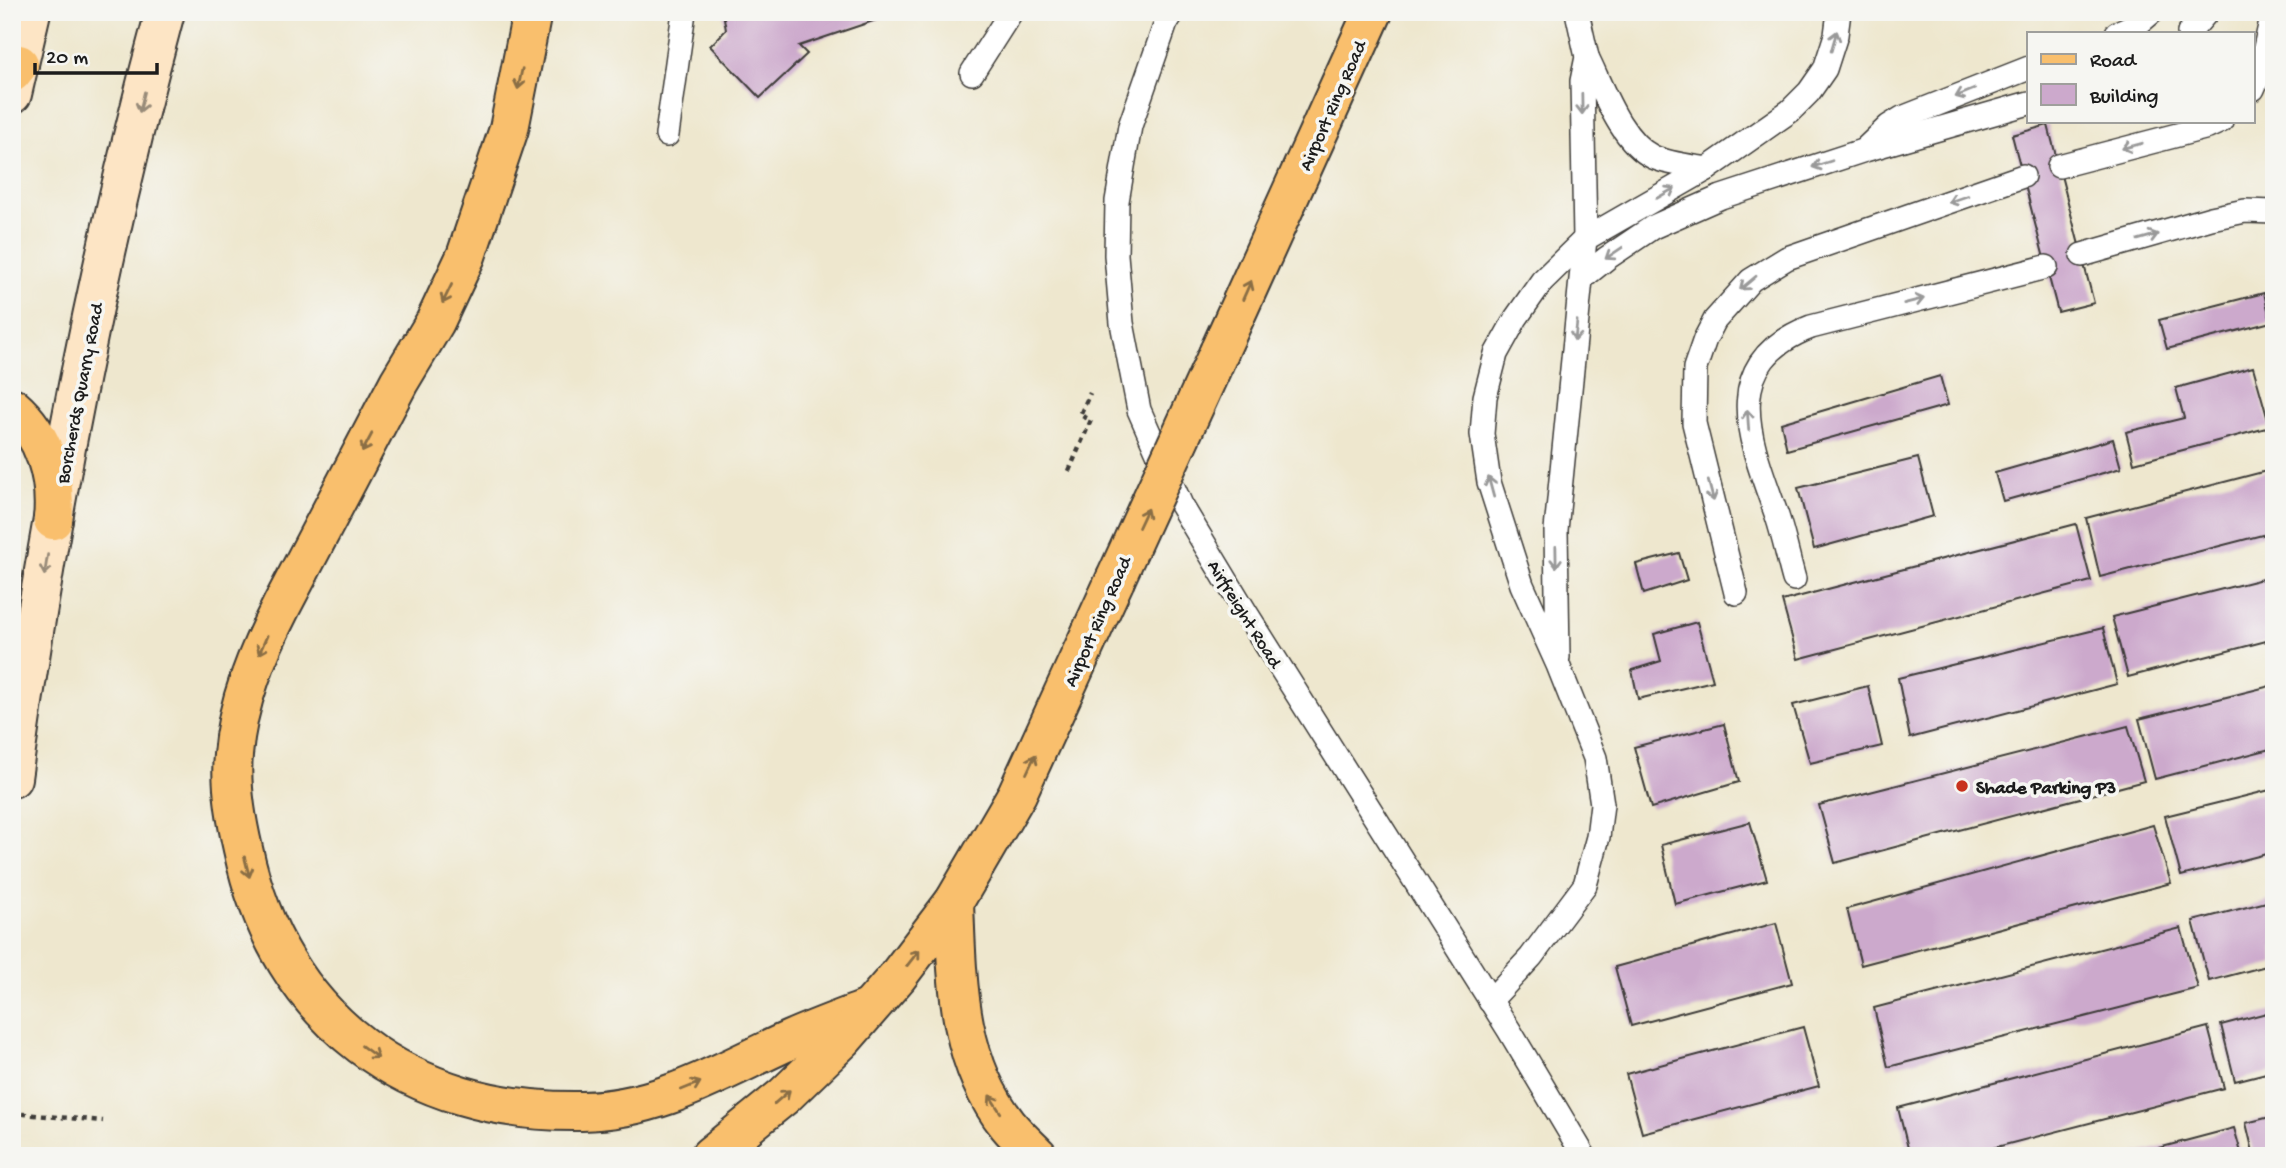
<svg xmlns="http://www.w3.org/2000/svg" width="2286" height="1168" font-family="'Gochi Hand',sans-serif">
<rect width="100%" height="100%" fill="#f6f6f2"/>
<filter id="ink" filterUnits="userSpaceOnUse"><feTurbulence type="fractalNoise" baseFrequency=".0143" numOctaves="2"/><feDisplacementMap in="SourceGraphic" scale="14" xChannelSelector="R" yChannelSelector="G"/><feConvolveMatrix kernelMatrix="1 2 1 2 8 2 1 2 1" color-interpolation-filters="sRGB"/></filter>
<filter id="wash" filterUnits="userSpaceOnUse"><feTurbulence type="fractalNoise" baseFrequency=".00686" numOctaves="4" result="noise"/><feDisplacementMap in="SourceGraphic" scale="28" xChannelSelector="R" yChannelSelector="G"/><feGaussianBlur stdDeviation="1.57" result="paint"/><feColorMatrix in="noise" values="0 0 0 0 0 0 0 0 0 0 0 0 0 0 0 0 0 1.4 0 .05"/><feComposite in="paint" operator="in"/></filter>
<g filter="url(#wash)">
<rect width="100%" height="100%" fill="#eee7ce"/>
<g id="blocks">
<g fill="#cca9cc">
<polygon points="723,12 897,12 897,13 799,46 807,54 760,98 710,46 726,30"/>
<polygon points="2048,125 2094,303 2058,312 2012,135"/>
<polygon points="2264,293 2271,322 2167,349 2159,320"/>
<polygon points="2253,367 2270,427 2134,463 2126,432 2184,418 2176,388"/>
<polygon points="1940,376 1948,405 1787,450 1781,423"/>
<polygon points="2113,439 2121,468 2003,501 1995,473"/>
<polygon points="1918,458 1933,516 1814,549 1798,488"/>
<polygon points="2274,469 2274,532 2100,577 2086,518"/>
<polygon points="2076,524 2091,581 1798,659 1782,601"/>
<polygon points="1679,553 1687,580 1644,594 1636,564"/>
<polygon points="2274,576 2274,639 2128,677 2112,617"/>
<polygon points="1697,622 1713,681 1638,699 1632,670 1661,661 1654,634"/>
<polygon points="2103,628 2117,684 1910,738 1898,678"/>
<polygon points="2274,685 2274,748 2155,779 2139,719"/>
<polygon points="1868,686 1882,746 1810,763 1793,705"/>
<polygon points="1724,724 1739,782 1651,808 1634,747"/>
<polygon points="2128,726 2144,781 1835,863 1819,805"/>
<polygon points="2274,789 2274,852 2181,876 2165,816"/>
<polygon points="1750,822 1767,880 1675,904 1661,845"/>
<polygon points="2153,825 2171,883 1861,965 1847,909"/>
<polygon points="2274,900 2274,964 2209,981 2193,921"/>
<polygon points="1776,923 1792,983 1631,1026 1615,967"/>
<polygon points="2181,928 2198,988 1888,1067 1874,1008"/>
<polygon points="2274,1011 2274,1071 2235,1081 2221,1025"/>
<polygon points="1803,1027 1819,1086 1642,1133 1626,1074"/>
<polygon points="2208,1027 2224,1088 1962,1156 1910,1156 1898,1108"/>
<polygon points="2274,1116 2274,1156 2254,1156 2246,1123"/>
<polygon points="2234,1128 2242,1156 2132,1156 2132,1155"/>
</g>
</g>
</g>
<g filter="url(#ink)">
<use href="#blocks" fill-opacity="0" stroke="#3c3a37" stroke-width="2"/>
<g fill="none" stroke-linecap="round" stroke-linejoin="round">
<defs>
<g id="service">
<polyline points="1173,12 1166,23 1130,126 1117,201 1116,255 1122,323 1139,410 1181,505 1246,613 1509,1030 1584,1156"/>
<polyline points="2117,33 2139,23 2152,12"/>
<polyline points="2189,33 2207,12"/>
<path d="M1587 57C1602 87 1620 141 1653 157 1669 164 1690 166 1707 169"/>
<polyline points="972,73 1011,12"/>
<polyline points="2253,89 2259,75 2273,12"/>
<polyline points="667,135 684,12"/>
<polyline points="1867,147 1889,126 1902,118 2029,68"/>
<polyline points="2059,166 2208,127 2221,121"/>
<polyline points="2082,255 2211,218 2245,211 2274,212"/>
<polyline points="1582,278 1607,258 1653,227 1721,197 1865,150 2029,103"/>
<path d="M1794 579C1788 558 1784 537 1777 516 1752 445 1714 364 1811 327L2046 267"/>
<polyline points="1736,593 1694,423 1695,368 1705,339 1715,320 1751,280 1787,258 2023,176"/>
<polyline points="1558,657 1556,530 1585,239 1582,81 1587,57 1577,12"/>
<polyline points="1490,1001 1531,957 1585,885 1598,837 1602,804 1595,758 1558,665 1522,585 1489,482 1482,434 1485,397 1496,354 1516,318 1542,281 1585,239 1707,169 1790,111 1809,92 1825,69 1836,35 1839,12"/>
</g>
<g id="secondary">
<polyline points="12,94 31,12"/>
<path d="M12 778C48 521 97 263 165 12"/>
</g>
<g id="primary">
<path d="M532 12 509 129 466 256 435 322 399 382 282 605C258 652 237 702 233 755 230 786 236 819 243 849 279 1020 410 1114 582 1111 660 1110 721 1071 790 1040 815 1029 842 1019 868 1009"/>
<polyline points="12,73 19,64"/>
<polyline points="1219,352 1373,12"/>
<path d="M12 407C45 435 57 478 53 520"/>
<path d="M954 902C957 980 957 1061 1008 1125 1017 1136 1028 1146 1038 1156"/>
<polyline points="710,1156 784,1096 843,1039 897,977 954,902 1017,794 1115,580"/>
</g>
</defs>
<use href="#service" stroke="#3c3a37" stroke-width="26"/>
<use href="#secondary" stroke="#3c3a37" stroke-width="42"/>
<use href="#primary" stroke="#3c3a37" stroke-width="42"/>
<g stroke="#3c3a37" stroke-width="4.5" stroke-dasharray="5 5" stroke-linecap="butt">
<polyline points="1069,471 1091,420 1080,415 1090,393"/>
<polyline points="12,1113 103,1121"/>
</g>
<use href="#service" stroke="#fff" stroke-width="23"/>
<use href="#secondary" stroke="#fde5c5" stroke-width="38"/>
<use href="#primary" stroke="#f9bf6d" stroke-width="38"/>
<defs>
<polyline id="primary-bridge" points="1115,580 1219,352"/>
</defs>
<use href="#primary-bridge" stroke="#3c3a37" stroke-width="42" stroke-linecap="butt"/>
<use href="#primary-bridge" stroke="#f9bf6d" stroke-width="38"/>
</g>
<defs><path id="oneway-shaft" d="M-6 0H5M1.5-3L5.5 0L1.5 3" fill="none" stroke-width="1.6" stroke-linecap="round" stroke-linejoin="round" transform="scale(1.75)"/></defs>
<g stroke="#999">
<use href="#oneway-shaft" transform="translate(1834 41) rotate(-74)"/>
<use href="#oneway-shaft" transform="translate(1965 93) rotate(158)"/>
<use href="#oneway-shaft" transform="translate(1582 104) rotate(89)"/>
<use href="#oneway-shaft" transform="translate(2132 146) rotate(165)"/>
<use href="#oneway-shaft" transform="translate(1822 164) rotate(162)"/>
<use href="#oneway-shaft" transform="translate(1666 193) rotate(-30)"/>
<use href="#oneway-shaft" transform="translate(1958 199) rotate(161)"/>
<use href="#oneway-shaft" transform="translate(2148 237) rotate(-16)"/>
<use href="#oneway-shaft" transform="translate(1614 253) rotate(146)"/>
<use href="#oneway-shaft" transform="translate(1748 283) rotate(140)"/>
<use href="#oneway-shaft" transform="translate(1914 301) rotate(-14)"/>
<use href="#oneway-shaft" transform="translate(1576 331) rotate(96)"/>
<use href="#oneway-shaft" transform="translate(1748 420) rotate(-94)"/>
<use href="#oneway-shaft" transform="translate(1491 487) rotate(-105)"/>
<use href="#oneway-shaft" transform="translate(1711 491) rotate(75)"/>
<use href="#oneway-shaft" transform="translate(1556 557) rotate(89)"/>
</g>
<g stroke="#8a6e44">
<use href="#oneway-shaft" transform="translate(520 79) rotate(102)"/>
<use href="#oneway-shaft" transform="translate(1247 290) rotate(-66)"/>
<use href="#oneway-shaft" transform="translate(447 294) rotate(116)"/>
<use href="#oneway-shaft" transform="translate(367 443) rotate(118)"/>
<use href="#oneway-shaft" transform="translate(1143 518) rotate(-65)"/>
<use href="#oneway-shaft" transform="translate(263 645) rotate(113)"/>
<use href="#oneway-shaft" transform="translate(1031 764) rotate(-65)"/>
<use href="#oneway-shaft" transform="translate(247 867) rotate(76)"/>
<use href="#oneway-shaft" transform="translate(913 958) rotate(-52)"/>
<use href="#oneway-shaft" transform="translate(370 1052) rotate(36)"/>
<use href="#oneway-shaft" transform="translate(691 1086) rotate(-22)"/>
<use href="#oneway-shaft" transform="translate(782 1097) rotate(-41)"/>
<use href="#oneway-shaft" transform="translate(995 1104) rotate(-123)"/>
</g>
<g stroke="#988b79">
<use href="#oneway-shaft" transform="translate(142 102) rotate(104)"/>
<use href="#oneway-shaft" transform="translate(46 565) rotate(99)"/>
</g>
</g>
<circle fill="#c8321e" stroke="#f6f6f2" stroke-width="2.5" cx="1962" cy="786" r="7"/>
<g text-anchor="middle" stroke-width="7" stroke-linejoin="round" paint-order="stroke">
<g font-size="19" fill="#1c1c1c" stroke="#f6f6f2">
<text transform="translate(1331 105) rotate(-66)" y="7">Airport Ring Road</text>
<text transform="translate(78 393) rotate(-79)" y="7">Borcherds Quarry Road</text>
<text transform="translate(1246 613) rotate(58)" y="7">Airfreight Road</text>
<text transform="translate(1096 621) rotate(-66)" y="7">Airport Ring Road</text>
</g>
<g font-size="19" font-weight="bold" fill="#1c1c1c" stroke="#f6f6f2" text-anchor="start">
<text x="1976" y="793">Shade Parking P3</text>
</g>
</g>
<rect width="2286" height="1168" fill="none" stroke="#f6f6f2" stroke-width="42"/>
<rect x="2027" y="32" width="228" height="91" fill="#f6f6f2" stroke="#9f9f9c" stroke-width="2"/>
<rect x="2041" y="54" width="35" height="10" fill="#f9bf6d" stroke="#9f9f9c" stroke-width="2"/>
<text x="2090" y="66" font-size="21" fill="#1c1c1c">Road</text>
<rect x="2041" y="84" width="35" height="21" fill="#cca9cc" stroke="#9f9f9c" stroke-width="2"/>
<text x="2090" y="102" font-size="21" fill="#1c1c1c">Building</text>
<path d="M35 63v10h122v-10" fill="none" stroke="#1c1c1c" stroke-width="3.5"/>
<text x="46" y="63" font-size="21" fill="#1c1c1c" stroke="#f6f6f2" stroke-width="5" paint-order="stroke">20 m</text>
</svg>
